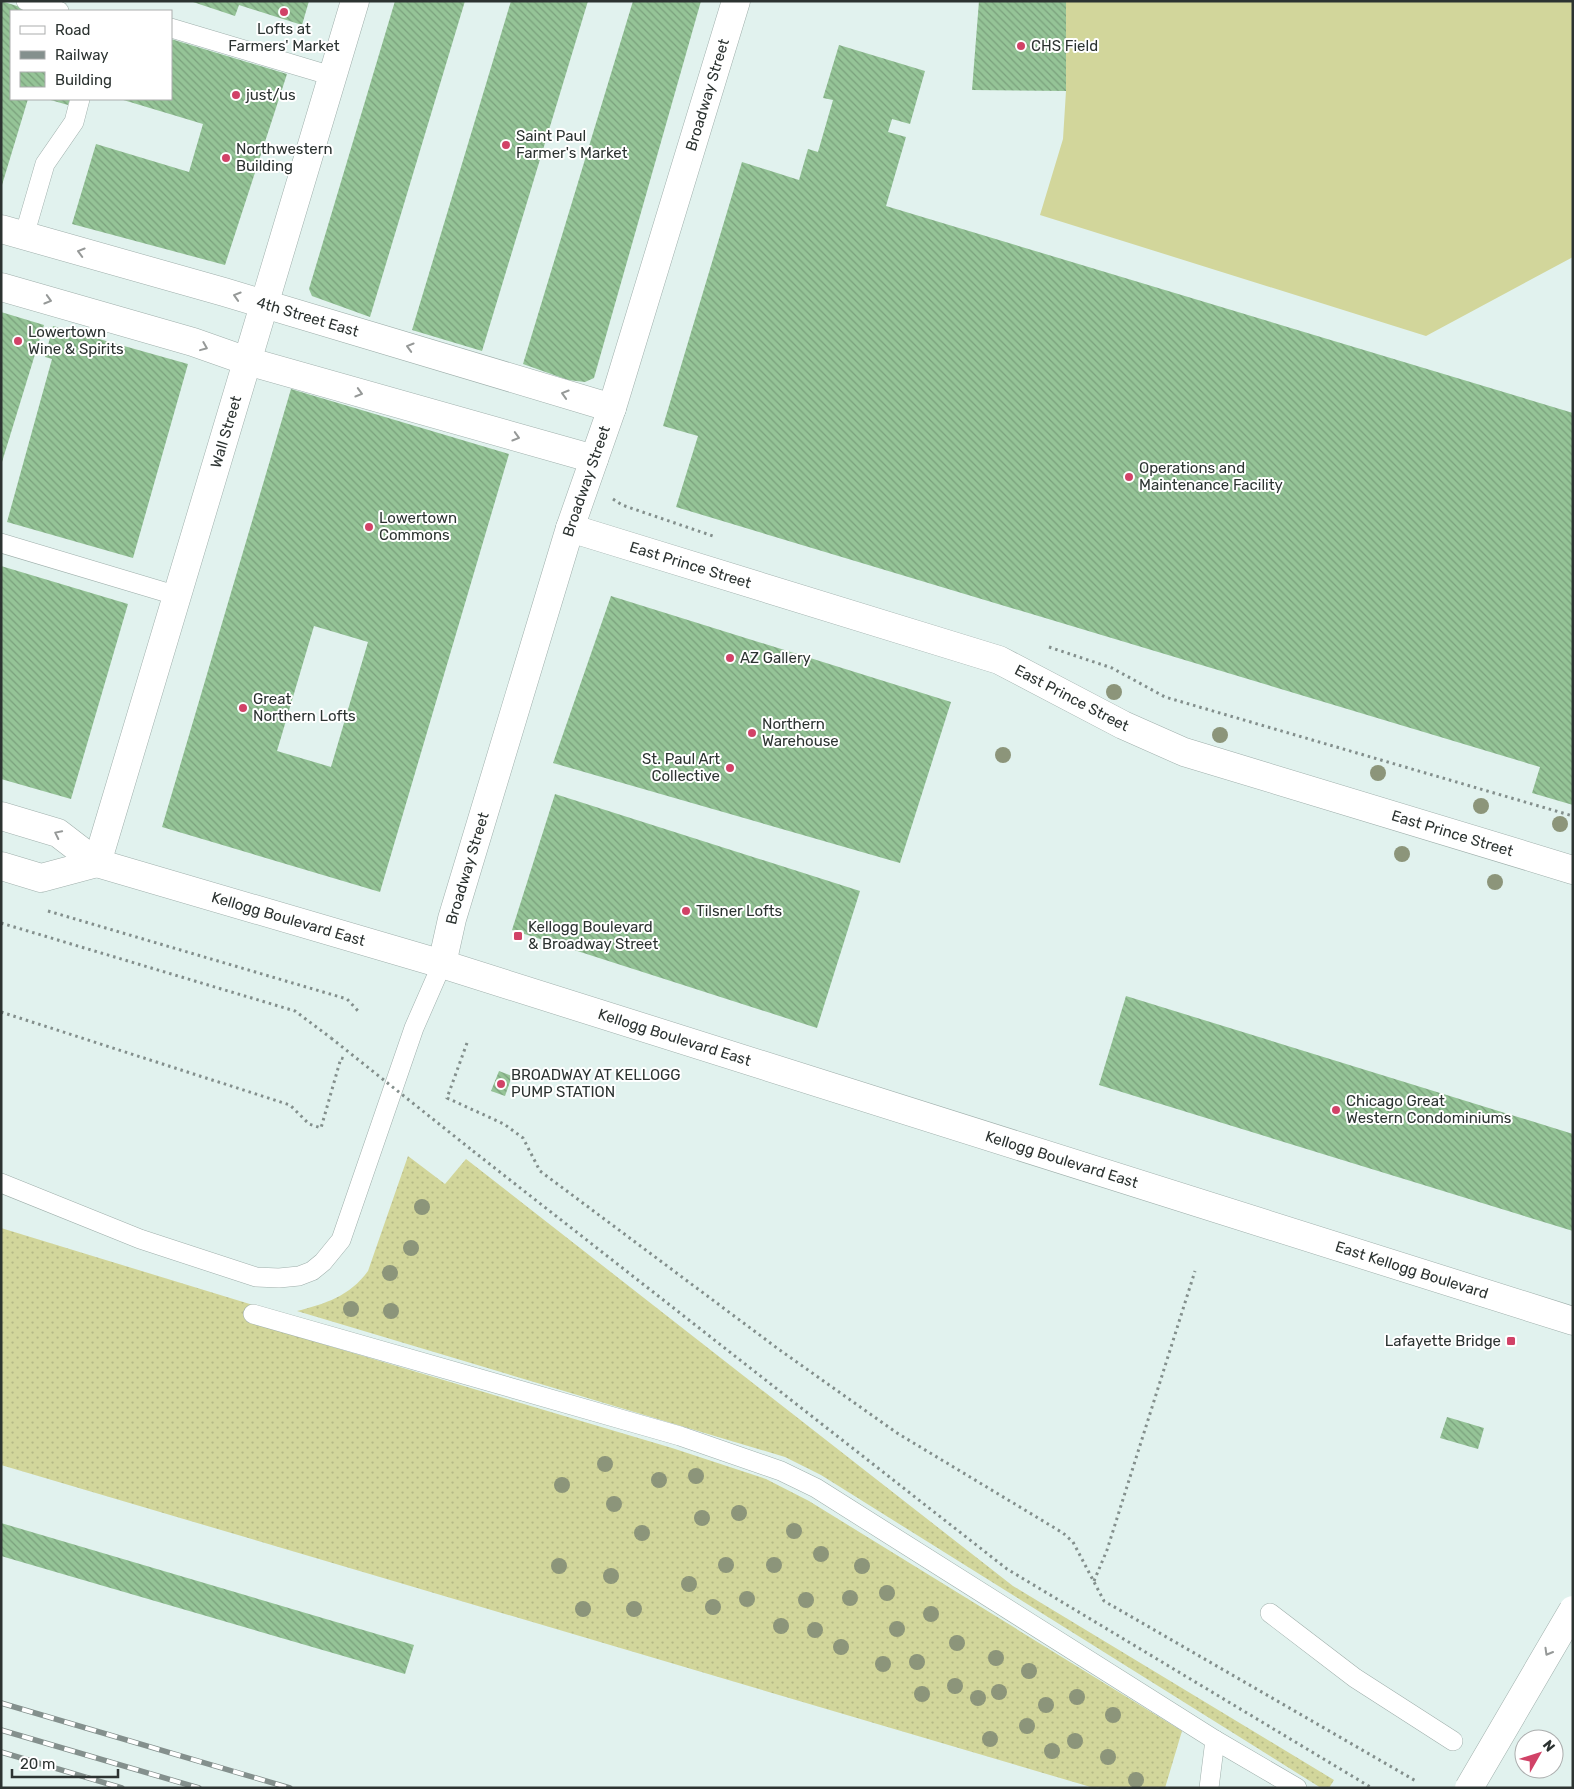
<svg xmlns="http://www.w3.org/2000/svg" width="1574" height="1789" font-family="Rubik,sans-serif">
<defs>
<pattern id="grass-dots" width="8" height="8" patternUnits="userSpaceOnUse" patternTransform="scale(1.25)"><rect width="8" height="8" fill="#d2d69b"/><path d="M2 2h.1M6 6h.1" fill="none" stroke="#b4b886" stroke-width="1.8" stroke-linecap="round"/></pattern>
<pattern id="building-back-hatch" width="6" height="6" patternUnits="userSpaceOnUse" patternTransform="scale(1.25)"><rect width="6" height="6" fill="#95c497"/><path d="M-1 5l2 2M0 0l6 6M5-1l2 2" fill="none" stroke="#7aa07c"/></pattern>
</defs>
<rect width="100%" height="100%" fill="#e1f2ee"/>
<g fill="url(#grass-dots)">
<path d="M408 1156 445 1184 466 1159 1013 1586 1334 1780 1329 1788H1321L821 1475 785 1457 297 1311C325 1304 350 1296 368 1271Z"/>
<polygon points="1,1228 253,1305 249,1322 672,1448 766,1479 809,1501 1182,1731 1165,1788 1094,1788 1,1465"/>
</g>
<polygon fill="#d2d69b" points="1066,1 1573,1 1573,257 1426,336 1040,215 1063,139 1066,91"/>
<g fill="url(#building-back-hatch)" fill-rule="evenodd">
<polygon points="1,1 33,11 11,11 11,99 28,99 2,185"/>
<polygon points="190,1 309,1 302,25 239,5 235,16"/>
<polygon points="395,1 465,1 370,317 312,296 309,289"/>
<polygon points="511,1 588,1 482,351 412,330"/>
<polygon points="633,1 701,1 594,378 585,382 568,380 523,364"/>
<polygon points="979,1 1066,1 1066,91 972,90"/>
<polygon points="171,39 287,74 225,265 72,224 96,144 189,172 203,124 120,99 171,99"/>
<polygon points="839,45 925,71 910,124 892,119 888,132 906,137 886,206 1573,413 1573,805 1532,793 1540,767 676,507 698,436 663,426 742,162 799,180 808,149 818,152 833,100 823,98"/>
<polygon points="47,99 70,99 68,105"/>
<polygon points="1,312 44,325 2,462 1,461"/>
<polygon points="53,326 188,364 133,558 7,522 52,359 45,357"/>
<path d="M291 389 509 454 380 892 162 827ZM314 626 368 642 331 767 277 751Z"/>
<polygon points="1,566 128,604 71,799 1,779"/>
<polygon points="611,596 951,702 900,863 553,763"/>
<polygon points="555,794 860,891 817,1028 512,930"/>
<polygon points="1126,996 1573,1134 1573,1231 1099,1085"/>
<polygon points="499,1071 512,1076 505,1096 491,1091"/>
<polygon points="1447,1417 1484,1428 1478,1449 1440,1438"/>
<polygon points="1,1523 414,1645 405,1674 1,1556"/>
</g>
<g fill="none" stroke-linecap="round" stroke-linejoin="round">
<defs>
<g id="service">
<polyline points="26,1 59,11"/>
<polyline points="171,28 332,76"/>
<polyline points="24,236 45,164 74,122 80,99"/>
<polyline points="1,543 178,596"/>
<polyline points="1,1183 140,1239 256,1277 279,1278 299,1276 312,1271 323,1262 341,1240 414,1028 442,964"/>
<polyline points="253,1314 680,1436 781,1471 816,1488 1215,1740 1297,1788"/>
<polyline points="1270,1613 1355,1678 1453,1741"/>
<polyline points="1209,1788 1215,1740"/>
</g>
<g id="minor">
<path id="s1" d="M1 229 224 292 612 408"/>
<polyline points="1,287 193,342 247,361 594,459"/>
<path id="s2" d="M570 528 999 660 1123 725 1184 752 1573 870"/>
<path id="s3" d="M97 863 355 1"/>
</g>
<g id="tertiary">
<path id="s4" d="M442 964 452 919 570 528 612 408 736 1"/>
</g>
<g id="secondary">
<path id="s5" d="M1 816 58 833 97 863 442 964 1573 1321"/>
<polyline points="1,866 41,878 97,863"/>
</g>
</defs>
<use href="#service" stroke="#9fafab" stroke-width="20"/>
<use href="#minor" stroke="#9fafab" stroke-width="29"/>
<use href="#tertiary" stroke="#9fafab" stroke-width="29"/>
<use href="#secondary" stroke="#9fafab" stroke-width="29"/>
<g stroke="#838f8c" stroke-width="3" stroke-dasharray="2.5 4" stroke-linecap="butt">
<polyline points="613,499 622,505 713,536"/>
<polyline points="1049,647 1112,668 1165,697 1573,816"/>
<polyline points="48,911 347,999 359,1012"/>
<polyline points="1,923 295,1011 331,1038"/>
<polyline points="1,1012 290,1105 309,1124 321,1128 341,1058 345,1059"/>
<polyline points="467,1043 447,1098 504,1124 523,1138 540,1171 777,1348 897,1433 1063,1533 1073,1542 1104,1601 1416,1781"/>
<polyline points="473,1151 1007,1569 1372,1788"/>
<polyline points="1094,1581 1107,1550 1195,1271"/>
</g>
<use href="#service" stroke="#fff" stroke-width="19"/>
<use href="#minor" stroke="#fff" stroke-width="28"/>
<use href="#tertiary" stroke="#fff" stroke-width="28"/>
<use href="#secondary" stroke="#fff" stroke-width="28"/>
<defs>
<g id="rail">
<polyline points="1,1703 290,1788"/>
<polyline points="1,1730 199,1788"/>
<polyline points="1,1752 122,1788"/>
</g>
</defs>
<use href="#rail" stroke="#84908d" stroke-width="5.5"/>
<use href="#rail" stroke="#fff" stroke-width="4" stroke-dasharray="11" stroke-linecap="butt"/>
<defs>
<polyline id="motorway-bridge" points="1469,1788 1573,1610"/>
</defs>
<use href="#motorway-bridge" stroke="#9fafab" stroke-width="29" stroke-linecap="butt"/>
<polyline stroke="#838f8c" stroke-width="3" stroke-dasharray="2.5 4" stroke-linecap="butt" points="331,1038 473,1151"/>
<use href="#motorway-bridge" stroke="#fff" stroke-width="28"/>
</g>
<g fill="#8c957a">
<circle cx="1114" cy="692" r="8"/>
<circle cx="1220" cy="735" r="8"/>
<circle cx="1003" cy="755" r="8"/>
<circle cx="1378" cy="773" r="8"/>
<circle cx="1481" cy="806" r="8"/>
<circle cx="1560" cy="824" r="8"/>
<circle cx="1402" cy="854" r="8"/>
<circle cx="1495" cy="882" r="8"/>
<circle cx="422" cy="1207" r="8"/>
<circle cx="411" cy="1248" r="8"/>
<circle cx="390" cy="1273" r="8"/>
<circle cx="351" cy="1309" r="8"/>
<circle cx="391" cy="1311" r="8"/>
<circle cx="605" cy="1464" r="8"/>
<circle cx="696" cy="1476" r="8"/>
<circle cx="659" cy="1480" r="8"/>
<circle cx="562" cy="1485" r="8"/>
<circle cx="614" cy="1504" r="8"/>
<circle cx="739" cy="1513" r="8"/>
<circle cx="702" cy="1518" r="8"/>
<circle cx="794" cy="1531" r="8"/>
<circle cx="642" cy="1533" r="8"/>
<circle cx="821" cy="1554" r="8"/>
<circle cx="726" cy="1565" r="8"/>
<circle cx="774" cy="1565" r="8"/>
<circle cx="559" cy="1566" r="8"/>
<circle cx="862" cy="1566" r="8"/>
<circle cx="611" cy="1576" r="8"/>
<circle cx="689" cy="1584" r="8"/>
<circle cx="887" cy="1593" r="8"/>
<circle cx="850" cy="1598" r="8"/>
<circle cx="747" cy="1599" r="8"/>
<circle cx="806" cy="1600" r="8"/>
<circle cx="713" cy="1607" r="8"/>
<circle cx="583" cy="1609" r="8"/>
<circle cx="634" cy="1609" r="8"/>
<circle cx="931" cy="1614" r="8"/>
<circle cx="781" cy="1626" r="8"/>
<circle cx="897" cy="1629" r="8"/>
<circle cx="815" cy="1630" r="8"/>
<circle cx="957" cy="1643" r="8"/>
<circle cx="841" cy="1647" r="8"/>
<circle cx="996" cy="1658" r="8"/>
<circle cx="917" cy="1662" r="8"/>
<circle cx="883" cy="1664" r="8"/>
<circle cx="1029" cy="1671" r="8"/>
<circle cx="955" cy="1686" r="8"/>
<circle cx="999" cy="1692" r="8"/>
<circle cx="922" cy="1694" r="8"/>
<circle cx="1077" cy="1697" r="8"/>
<circle cx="978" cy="1698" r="8"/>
<circle cx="1046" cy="1705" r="8"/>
<circle cx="1113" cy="1715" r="8"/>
<circle cx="1027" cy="1726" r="8"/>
<circle cx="990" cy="1739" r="8"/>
<circle cx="1075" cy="1741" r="8"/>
<circle cx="1052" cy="1751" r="8"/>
<circle cx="1108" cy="1757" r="8"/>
<circle cx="1136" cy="1780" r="8"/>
</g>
<defs><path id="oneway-chevron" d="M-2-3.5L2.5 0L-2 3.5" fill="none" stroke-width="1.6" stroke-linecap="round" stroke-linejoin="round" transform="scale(1.25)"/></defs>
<g stroke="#969998">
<use href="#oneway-chevron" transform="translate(81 252) rotate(-164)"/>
<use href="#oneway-chevron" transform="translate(237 296) rotate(-163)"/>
<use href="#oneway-chevron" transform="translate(48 300) rotate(16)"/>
<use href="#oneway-chevron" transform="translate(204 347) rotate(22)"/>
<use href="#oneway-chevron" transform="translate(410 347) rotate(-164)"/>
<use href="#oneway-chevron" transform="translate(359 393) rotate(16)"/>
<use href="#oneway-chevron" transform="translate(565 394) rotate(-163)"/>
<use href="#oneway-chevron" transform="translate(516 437) rotate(16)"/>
<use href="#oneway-chevron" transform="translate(58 834) rotate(-154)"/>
<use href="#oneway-chevron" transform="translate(1548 1652) rotate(120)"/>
</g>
<g fill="#d14267" stroke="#fff" stroke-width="2">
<circle cx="284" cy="12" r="5"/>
<circle cx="1021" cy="46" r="5"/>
<circle cx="236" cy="95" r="5"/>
<circle cx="506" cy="145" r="5"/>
<circle cx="226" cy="158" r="5"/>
<circle cx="18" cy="341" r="5"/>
<circle cx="1129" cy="477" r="5"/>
<circle cx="369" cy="527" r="5"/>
<circle cx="730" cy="658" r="5"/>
<circle cx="243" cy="708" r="5"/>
<circle cx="752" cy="733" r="5"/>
<circle cx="730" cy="768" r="5"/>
<circle cx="686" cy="911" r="5"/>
<rect x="513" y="931" width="10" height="10" rx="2.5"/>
<circle cx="501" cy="1084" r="5"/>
<circle cx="1336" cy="1110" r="5"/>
<rect x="1506" y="1336" width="10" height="10" rx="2.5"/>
</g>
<g text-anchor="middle" stroke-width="4" stroke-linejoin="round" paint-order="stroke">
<g font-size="15" fill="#2c3331" stroke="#fff" text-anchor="start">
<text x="284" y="34" text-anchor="middle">Lofts at<tspan x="284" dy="17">Farmers' Market</tspan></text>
<text x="1031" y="51">CHS Field</text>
<text x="246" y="100">just/us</text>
<text x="516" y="141">Saint Paul<tspan x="516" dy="17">Farmer's Market</tspan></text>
<text x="236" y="154">Northwestern<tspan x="236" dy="17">Building</tspan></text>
<text x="28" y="337">Lowertown<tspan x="28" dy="17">Wine &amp; Spirits</tspan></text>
<text x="1139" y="473">Operations and<tspan x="1139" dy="17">Maintenance Facility</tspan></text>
<text x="379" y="523">Lowertown<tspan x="379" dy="17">Commons</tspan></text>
<text x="740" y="663">AZ Gallery</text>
<text x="253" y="704">Great<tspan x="253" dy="17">Northern Lofts</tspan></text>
<text x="762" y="729">Northern<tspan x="762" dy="17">Warehouse</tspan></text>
<text x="720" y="764" text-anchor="end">St. Paul Art<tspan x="720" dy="17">Collective</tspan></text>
<text x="696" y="916">Tilsner Lofts</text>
<text x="528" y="932">Kellogg Boulevard<tspan x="528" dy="17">&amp; Broadway Street</tspan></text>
<text x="511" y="1080">BROADWAY AT KELLOGG<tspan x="511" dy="17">PUMP STATION</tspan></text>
<text x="1346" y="1106">Chicago Great<tspan x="1346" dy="17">Western Condominiums</tspan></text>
<text x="1501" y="1346" text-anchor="end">Lafayette Bridge</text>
</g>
<g font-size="15" fill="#2c3331" stroke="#fff">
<text dy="5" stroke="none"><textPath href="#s4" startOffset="909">Broadway Street</textPath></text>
<text dy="5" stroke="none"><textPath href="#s1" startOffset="319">4th Street East</textPath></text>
<text dy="5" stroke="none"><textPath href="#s3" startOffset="450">Wall Street</textPath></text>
<text dy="5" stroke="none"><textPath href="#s4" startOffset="504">Broadway Street</textPath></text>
<text dy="5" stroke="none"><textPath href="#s2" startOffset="126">East Prince Street</textPath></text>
<text dy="5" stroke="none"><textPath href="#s2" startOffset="531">East Prince Street</textPath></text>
<text dy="5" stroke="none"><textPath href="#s2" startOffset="936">East Prince Street</textPath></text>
<text dy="5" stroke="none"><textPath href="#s4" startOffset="99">Broadway Street</textPath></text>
<text dy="5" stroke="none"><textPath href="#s5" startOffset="308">Kellogg Boulevard East</textPath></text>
<text dy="5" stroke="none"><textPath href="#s5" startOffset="712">Kellogg Boulevard East</textPath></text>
<text dy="5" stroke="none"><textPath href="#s5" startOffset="1118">Kellogg Boulevard East</textPath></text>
<text dy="5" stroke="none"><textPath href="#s5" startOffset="1485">East Kellogg Boulevard</textPath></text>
</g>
</g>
<rect width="1574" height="1789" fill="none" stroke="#2c3331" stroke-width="5"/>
<rect x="10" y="10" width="162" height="90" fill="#ffffff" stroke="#abadad"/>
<rect x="20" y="26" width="25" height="8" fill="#ffffff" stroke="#abadad"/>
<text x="55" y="35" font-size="15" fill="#2c3331">Road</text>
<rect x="20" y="51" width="25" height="8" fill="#84908d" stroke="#abadad"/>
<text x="55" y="60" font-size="15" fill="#2c3331">Railway</text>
<rect x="20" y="72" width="25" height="15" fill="url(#building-back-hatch)" stroke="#abadad"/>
<text x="55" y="85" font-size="15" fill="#2c3331">Building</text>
<g transform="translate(1539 1754) rotate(51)"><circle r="24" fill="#ffffff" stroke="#abadad"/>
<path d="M0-4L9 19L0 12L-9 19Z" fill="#d14267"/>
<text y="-8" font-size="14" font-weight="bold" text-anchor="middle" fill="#2c3331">N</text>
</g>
<path d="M12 1769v8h106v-8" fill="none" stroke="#2c3331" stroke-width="2.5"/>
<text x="20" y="1769" font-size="15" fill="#2c3331" stroke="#ffffff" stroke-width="4" paint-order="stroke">20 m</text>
</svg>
